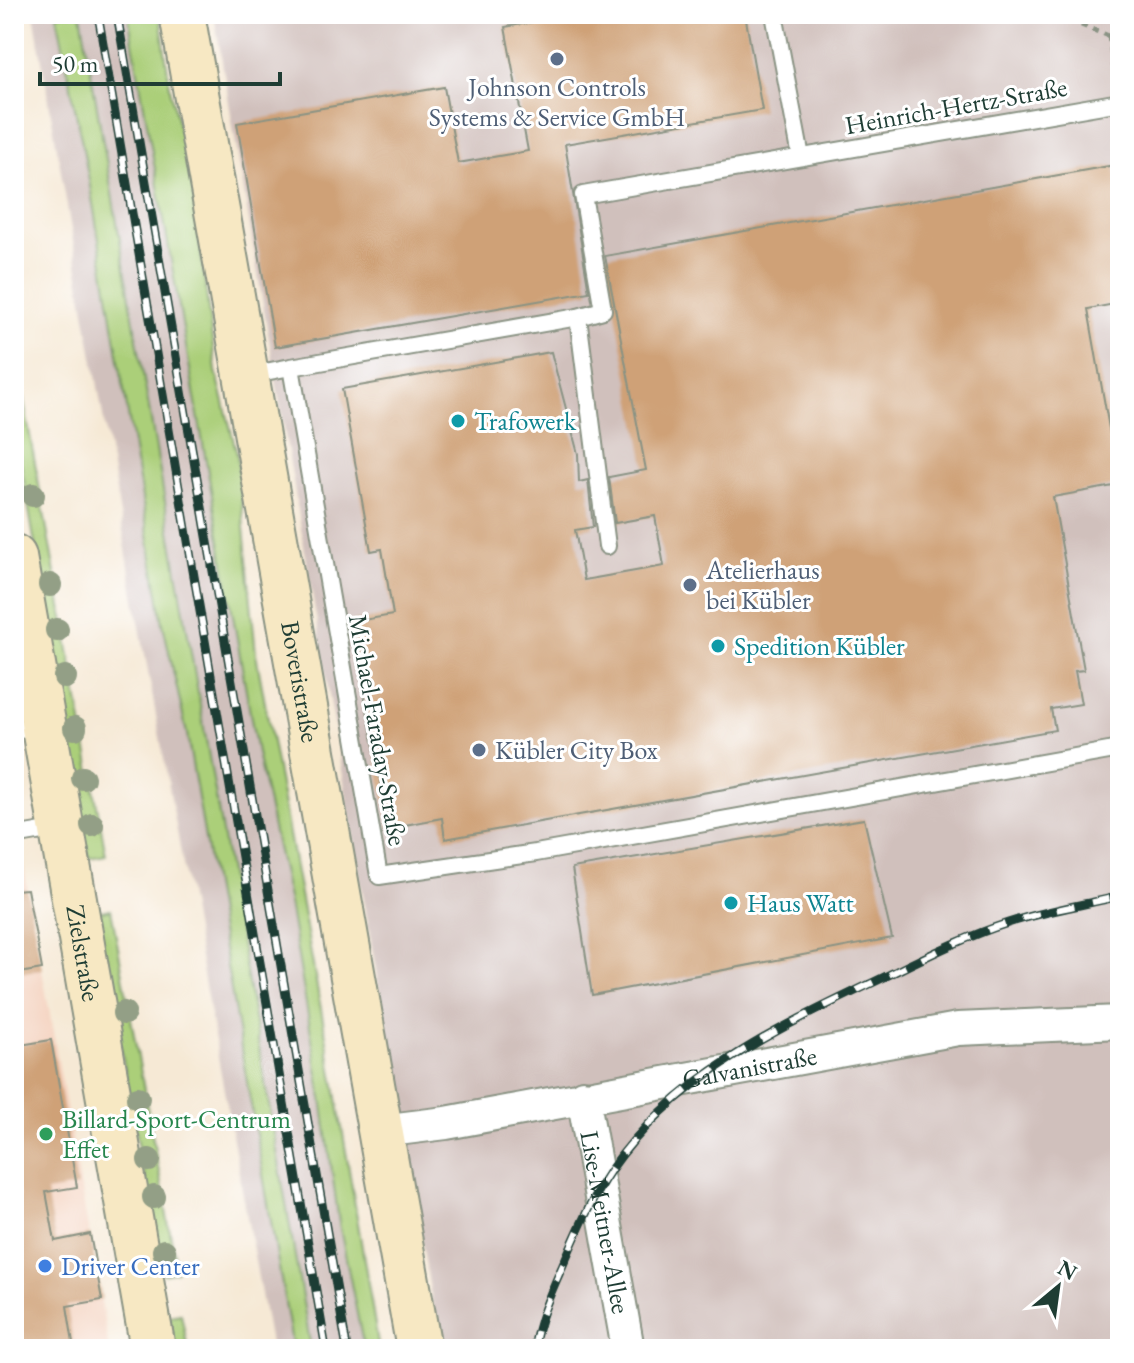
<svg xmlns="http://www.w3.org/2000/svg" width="1134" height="1363" font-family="'EB Garamond',serif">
<rect width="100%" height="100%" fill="#fff"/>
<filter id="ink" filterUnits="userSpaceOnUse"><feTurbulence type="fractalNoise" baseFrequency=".0125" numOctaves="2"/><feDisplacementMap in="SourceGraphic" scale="16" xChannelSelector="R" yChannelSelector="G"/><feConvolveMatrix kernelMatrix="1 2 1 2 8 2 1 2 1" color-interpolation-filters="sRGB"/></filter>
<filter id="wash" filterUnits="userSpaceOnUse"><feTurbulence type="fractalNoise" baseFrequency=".006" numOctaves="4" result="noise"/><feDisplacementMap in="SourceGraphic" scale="32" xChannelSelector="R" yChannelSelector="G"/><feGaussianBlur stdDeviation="1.8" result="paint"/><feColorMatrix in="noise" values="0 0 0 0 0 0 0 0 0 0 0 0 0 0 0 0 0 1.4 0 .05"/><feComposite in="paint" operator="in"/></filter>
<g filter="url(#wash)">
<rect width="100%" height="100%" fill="#f6e9d5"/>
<polygon fill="#f4d3c0" points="14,812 101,1302 109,1349 14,1349"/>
<g fill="#d0c0bc">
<polygon points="34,14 57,14 89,180 163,624 187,734 293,1349 271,1349 128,561"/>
<polygon points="81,14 128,14 257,753 289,903 364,1349 311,1349"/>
<polygon points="214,14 1120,14 1120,1349 440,1349"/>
</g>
<g fill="#abcf79" stroke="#658656" stroke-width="2">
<polygon points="57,14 81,14 311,1349 293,1349 187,734 163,624 89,180"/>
<polygon points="128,14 160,14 170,88 193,190 216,371 237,454 256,654 334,1080 379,1349 364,1349 339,1223 322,1098 289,903 257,753"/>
<polygon points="14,347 106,855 89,858 14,423"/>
<polygon points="111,909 177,1271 162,1274 96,912"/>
<polygon points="181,1314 188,1349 175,1349 169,1316"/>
</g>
<g id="blocks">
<g fill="#cfa177">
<polygon points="579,14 745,14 762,110 565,144 589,292 275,347 237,123 444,87 458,163 528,151 505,27"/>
<polygon points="1115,165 1120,194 1120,303 1088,309 1119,485 1053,497 1084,670 1075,671 1081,704 1051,709 1055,730 445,839 442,818 389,828 351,622 393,615 382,549 371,551 342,389 551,352 578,454 579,482 588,480 593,527 575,530 584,580 664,566 655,516 615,523 609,477 646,470 605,256"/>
<polygon points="864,819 892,938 592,995 572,868"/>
<polygon points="27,889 42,969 14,974 14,890"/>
<polygon points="51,1040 77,1187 46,1192 55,1241 90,1234 102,1300 67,1306 74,1349 14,1349 14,1198 19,1197 14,1170 14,1046"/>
</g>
</g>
</g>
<g filter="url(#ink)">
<use href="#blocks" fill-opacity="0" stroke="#8a9384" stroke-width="2"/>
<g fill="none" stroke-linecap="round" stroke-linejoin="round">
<defs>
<g id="lane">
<polyline points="774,14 801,157"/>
<polyline points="578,317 603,310 583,195 1120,102"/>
<polyline points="249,375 291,367"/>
<polyline points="607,546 578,317 291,367 379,876 536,853 1120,749"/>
<polyline points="14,730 42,725"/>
<polyline points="14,836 60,828"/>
</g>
<g id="street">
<path id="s1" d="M583 1096 628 1349"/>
<path id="s2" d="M381 1131 446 1123 958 1029 1120 1022"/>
</g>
<g id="secondary">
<path id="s3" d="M182 14 419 1349"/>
<path id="s4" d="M14 557 153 1349"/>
</g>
</defs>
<use href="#lane" stroke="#8a9384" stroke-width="20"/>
<use href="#street" stroke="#8a9384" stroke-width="36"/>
<use href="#secondary" stroke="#8a9384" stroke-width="48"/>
<g stroke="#8a9384" stroke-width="5" stroke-dasharray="6 6" stroke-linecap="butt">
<polyline points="1081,25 1109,36 1120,34"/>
<polyline points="1109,36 1115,78"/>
</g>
<use href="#lane" stroke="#fff" stroke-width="16"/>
<use href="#street" stroke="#fff" stroke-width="32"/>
<use href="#secondary" stroke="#f7e8c3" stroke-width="44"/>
<defs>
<g id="rail">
<polyline points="98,14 326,1349"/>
<polyline points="117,14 347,1349"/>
<path d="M534 1349C539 1316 553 1288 566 1258 579 1228 592 1198 610 1171 674 1078 776 1029 874 982 918 961 961 938 1008 923 1044 911 1083 905 1120 896"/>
</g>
</defs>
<use href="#rail" stroke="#1f3d34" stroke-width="9"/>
<use href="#rail" stroke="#fff" stroke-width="6" stroke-dasharray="18" stroke-linecap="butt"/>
</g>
<g fill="#939f86">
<circle cx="33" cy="495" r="12"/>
<circle cx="50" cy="585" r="12"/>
<circle cx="57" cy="630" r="12"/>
<circle cx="65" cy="677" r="12"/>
<circle cx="75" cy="728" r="12"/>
<circle cx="83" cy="778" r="12"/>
<circle cx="92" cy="825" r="12"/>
<circle cx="124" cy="1013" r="12"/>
<circle cx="138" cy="1098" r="12"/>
<circle cx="149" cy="1160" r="12"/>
<circle cx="154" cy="1197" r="12"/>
<circle cx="164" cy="1251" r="12"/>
</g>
</g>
<g fill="#5c6f8a" stroke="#fff" stroke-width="3">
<circle cx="557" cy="59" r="8"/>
<circle cx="690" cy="585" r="8"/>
<circle cx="479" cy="750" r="8"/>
</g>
<g fill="#0f9aa8" stroke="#fff" stroke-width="3">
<circle cx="458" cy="421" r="8"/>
<circle cx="718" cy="646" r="8"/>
<circle cx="731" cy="903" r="8"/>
</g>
<circle fill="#2e9e5b" stroke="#fff" stroke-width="3" cx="46" cy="1134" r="8"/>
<circle fill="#3f7fe0" stroke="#fff" stroke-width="3" cx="45" cy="1266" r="8"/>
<g text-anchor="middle" stroke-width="6" stroke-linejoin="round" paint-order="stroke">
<g font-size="26" fill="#4e5e75" stroke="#fff" text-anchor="start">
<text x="557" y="96" text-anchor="middle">Johnson Controls<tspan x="557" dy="30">Systems &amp; Service GmbH</tspan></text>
<text x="706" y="579">Atelierhaus<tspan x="706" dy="30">bei Kübler</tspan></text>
<text x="495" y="759">Kübler City Box</text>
</g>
<g font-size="26" fill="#1f3d34" stroke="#fff">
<text transform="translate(956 106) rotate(-10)" y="9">Heinrich-Hertz-Straße</text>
<text dy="9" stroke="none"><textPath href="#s3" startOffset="678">Boveristraße</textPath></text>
<text transform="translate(378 730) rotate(80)" y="9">Michael-Faraday-Straße</text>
<text dy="9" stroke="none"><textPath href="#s4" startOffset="402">Zielstraße</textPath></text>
<text dy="9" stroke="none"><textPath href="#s2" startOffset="374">Galvanistraße</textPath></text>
<text dy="9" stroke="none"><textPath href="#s1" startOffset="128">Lise-Meitner-Allee</textPath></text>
</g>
<g font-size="26" fill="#0d838f" stroke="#fff" text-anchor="start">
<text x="474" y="430">Trafowerk</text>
<text x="734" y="655">Spedition Kübler</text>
<text x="747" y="912">Haus Watt</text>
</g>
<g font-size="26" fill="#27864d" stroke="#fff" text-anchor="start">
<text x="62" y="1128">Billard-Sport-Centrum<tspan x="62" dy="30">Effet</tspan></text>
</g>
<g font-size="26" fill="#366cbe" stroke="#fff" text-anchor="start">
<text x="61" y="1275">Driver Center</text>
</g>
</g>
<rect width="1134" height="1363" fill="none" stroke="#fff" stroke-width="48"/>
<g transform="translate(1058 1287) rotate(29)" stroke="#ffffff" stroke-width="6" paint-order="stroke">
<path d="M0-6L14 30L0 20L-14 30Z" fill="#1f3d34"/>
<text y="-12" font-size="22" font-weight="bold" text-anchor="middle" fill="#1f3d34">N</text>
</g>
<path d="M40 72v12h240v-12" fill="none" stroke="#1f3d34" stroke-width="4"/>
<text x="52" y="72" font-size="24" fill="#1f3d34" stroke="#ffffff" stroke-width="6" paint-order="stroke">50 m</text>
</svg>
